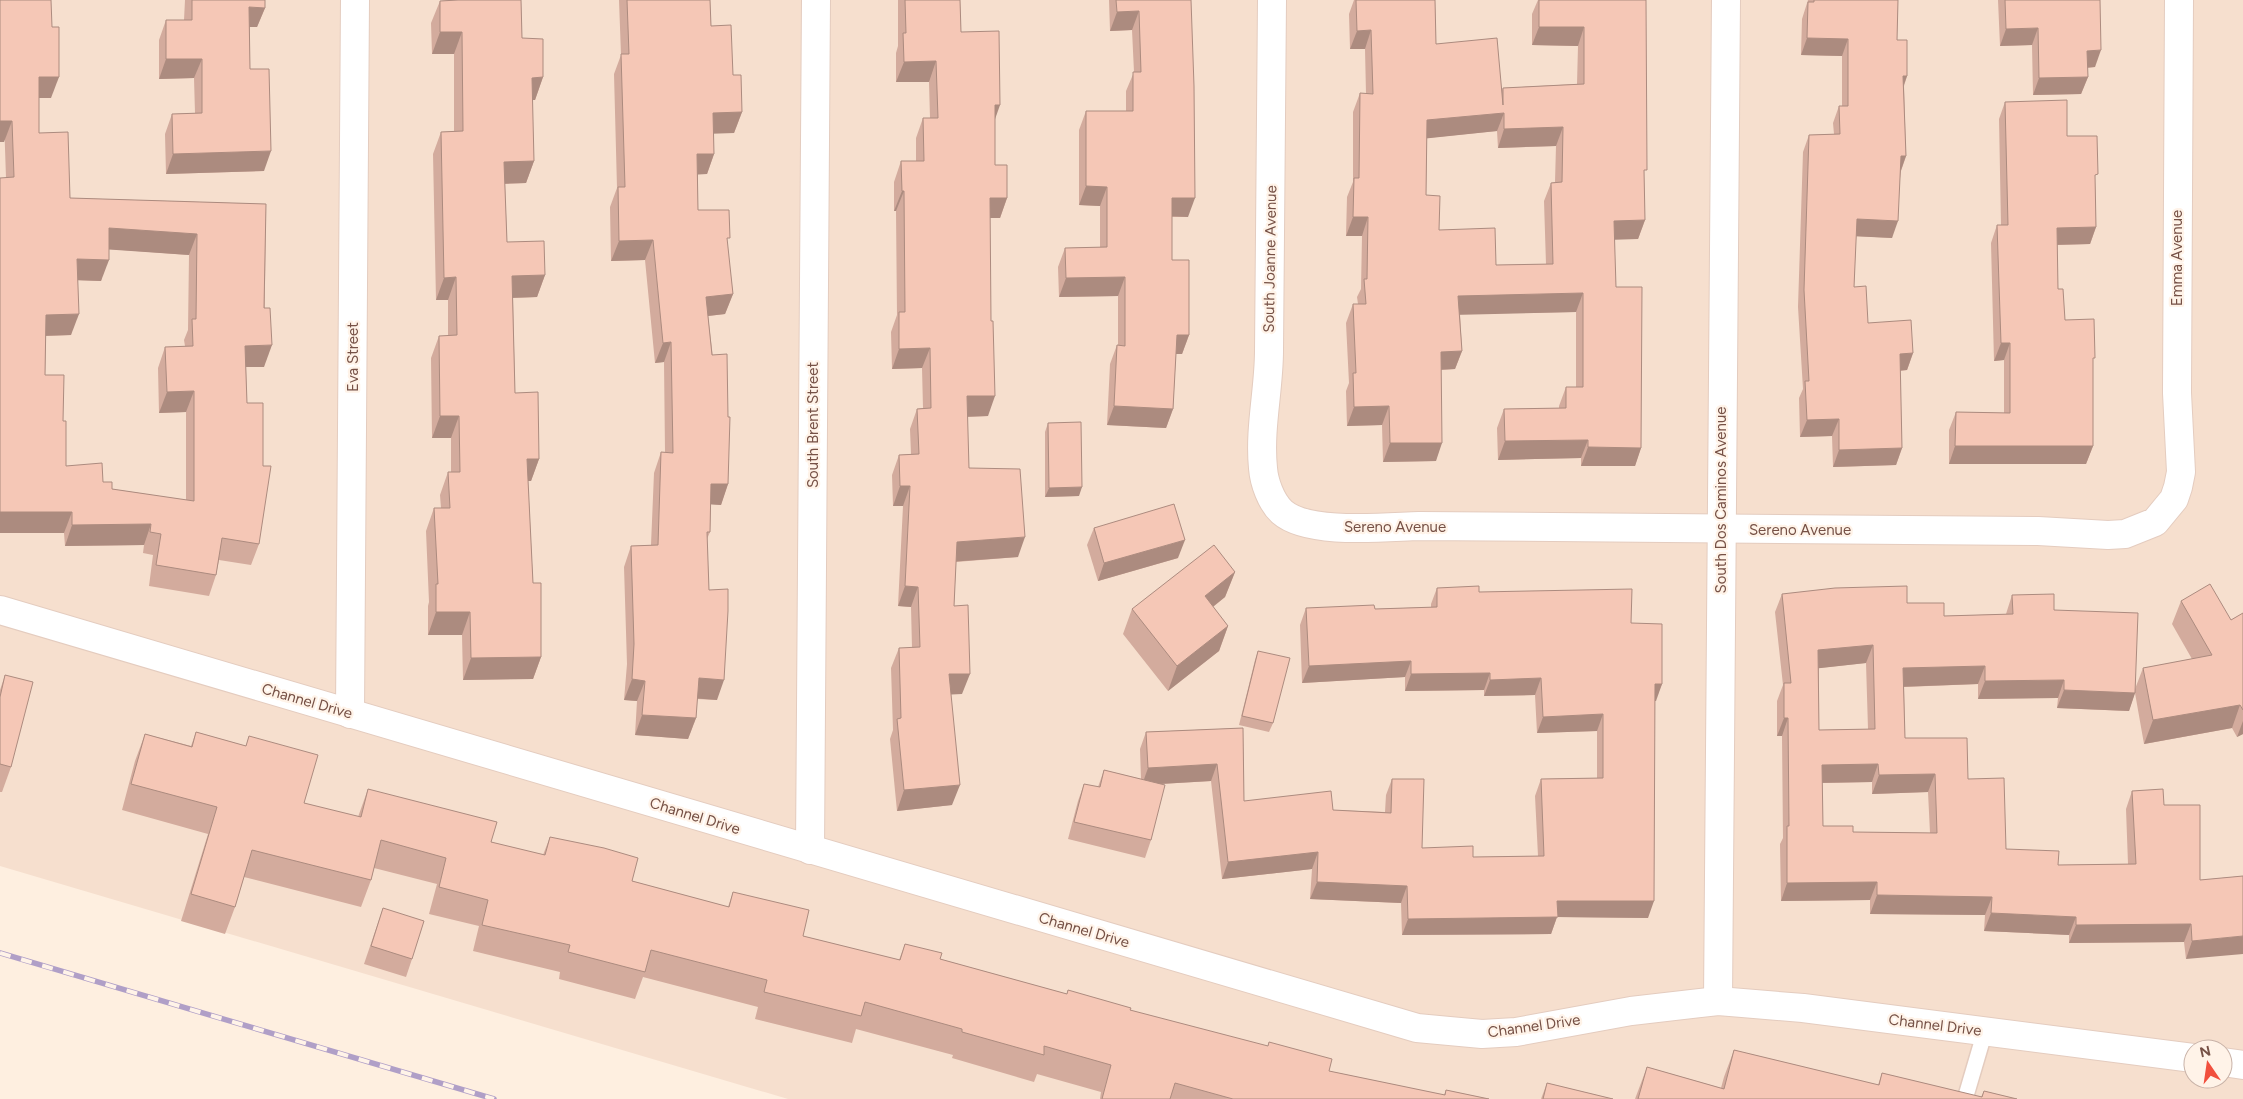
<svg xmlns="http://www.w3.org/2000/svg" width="2243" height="1099" font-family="Figtree,sans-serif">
<rect width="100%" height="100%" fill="#feefe0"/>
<path fill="#f6dfce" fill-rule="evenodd" d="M0 0H2243V1099H788L0 866ZM2193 1049H2223V1079H2193Z"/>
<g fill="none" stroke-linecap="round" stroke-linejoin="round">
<defs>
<polyline id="lane" points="1965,1099 1985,1031"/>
<g id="street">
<path d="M1272 0C1271 117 1270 234 1269 351 1269 389 1259 429 1263 468 1264 482 1271 502 1282 512 1308 535 1385 527 1419 526L2038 531 2108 535 2125 534 2155 522 2174 499 2178 487 2181 472 2177 393 2179 0"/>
<polyline points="0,610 1417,1028 1482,1034 1516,1032 1631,1011 1718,1001 1803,1008 2193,1058"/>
<polyline points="350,714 355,0"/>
<polyline points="810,850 816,0"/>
<polyline points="1718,1001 1726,0"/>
<polyline points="2223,1062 2243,1065"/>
</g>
</defs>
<use href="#lane" stroke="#e4ccbf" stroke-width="18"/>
<use href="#street" stroke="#e4ccbf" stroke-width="30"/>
<use href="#lane" stroke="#fff" stroke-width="15"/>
<use href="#street" stroke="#fff" stroke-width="28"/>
<defs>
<polyline id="rail" points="0,953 494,1099"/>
</defs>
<use href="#rail" stroke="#b09fc7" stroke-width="5.5"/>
<use href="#rail" stroke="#fff3e8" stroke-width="4" stroke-dasharray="11" stroke-linecap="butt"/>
</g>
<g fill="#d3ab9d" fill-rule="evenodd">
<path d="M0 0 51 98H39V133L70 198 266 204 264 367H246L247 403 259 544 251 565 219 560 216 575 209 596 149 586 153 555 143 553 144 545 65 546 64 533H0V178H6ZM109 249 189 255 188 330 184 340 185 346 165 347 158 368 159 413 186 412V500L112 489 103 482 66 466 63 421 45 375 46 336 71 335 78 280 101 281Z"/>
<polygon points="185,0 265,0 265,8 257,27 250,27 250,69 264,171 166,174 165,134 172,114 195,113 194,78 159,79 159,40 166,20 184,20"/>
<polygon points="451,0 521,0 522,38 543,77 535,100 532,100 534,161 526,183 505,184 507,242 545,275 537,297 513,298 515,393 539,459 531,481 528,481 533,583 541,657 533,679 463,680 462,635 428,635 428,606 429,602 426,531 434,508 441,508 440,495 448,472 451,472 451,438 432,438 431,358 439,336 448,336 448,300 436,300 433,154 441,132 454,131 454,54 432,54 431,23 440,1"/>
<polygon points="619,0 710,0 711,26 733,75 742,112 734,133 713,133 714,154 707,174 698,174 698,210 727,245 733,294 725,314 708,316 728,484 721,505 711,504 710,532 707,539 709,590 717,700 697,699 696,718 688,739 635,735 637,701 624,700 627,664 624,567 631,546 651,545 654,473 661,452 665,452 664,362 655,363 645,260 611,261 610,207 617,188 614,74 621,55"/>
<polygon points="898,0 960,0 961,32 995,120 995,165 1007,198 1000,218 990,218 988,416 967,417 969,468 1018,557 956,562 954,606 962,694 951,694 952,805 897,811 890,739 893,730 891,668 899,648 912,648 911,607 898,606 903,506 893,506 892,475 899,455 911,454 910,429 917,409 923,408 922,368 892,369 891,332 897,315 896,211 894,211 894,182 901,161 916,161 916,138 923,118 930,118 929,82 896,82 896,53 898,46"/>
<polygon points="1109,0 1191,0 1188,217 1172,217 1172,260 1189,335 1182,354 1176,354 1173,409 1166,428 1107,425 1110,364 1117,345 1118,346 1118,296 1059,297 1058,267 1065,248 1100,247 1100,206 1079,205 1079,130 1086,111 1126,111 1126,91 1134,72 1132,30 1110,31"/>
<path d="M1354 0H1435L1436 44 1502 90 1503 88 1577 84 1578 46 1532 45V14L1538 0H1646L1644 177 1645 220 1638 239H1614L1616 287 1641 448 1635 466H1581V458L1498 460 1497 428 1504 409 1559 408V406L1566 387H1576V312L1460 314 1462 351 1455 369 1441 370 1436 461 1383 462 1382 425 1347 426 1346 391 1349 383 1346 323 1353 304H1358L1357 297 1361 289 1362 236H1346L1347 197 1353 182V112L1360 93 1366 94 1365 49H1350L1349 14ZM1497 131 1498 148 1556 146 1555 182 1551 183 1544 201 1546 264 1496 265 1439 230 1426 195 1427 138Z"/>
<polygon points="1808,0 1898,0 1897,40 1907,76 1904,86 1906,156 1901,171 1892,238 1856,236 1854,287 1868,323 1913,353 1907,370 1900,371 1902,448 1896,465 1833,467 1832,436 1800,437 1799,398 1803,389 1798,307 1803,152 1809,135 1834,134 1833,123 1839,106 1842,106 1842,56 1801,55 1802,19"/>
<polygon points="1998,0 2100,0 2095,67 2087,68 2088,77 2081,94 2033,95 2032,45 2000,46"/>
<polygon points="2005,102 2067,136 2095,182 2096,227 2090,244 2057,245 2058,289 2065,320 2093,365 2093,446 2086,464 1949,464 1949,430 1956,412 2004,413 2004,360 1994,361 1991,243 1997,225 2001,225 1999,119"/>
<polygon points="1048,423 1079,496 1045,497 1045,432"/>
<polygon points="1094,528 1178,558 1098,581 1087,545"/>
<polygon points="1235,572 1225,597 1213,607 1228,626 1219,651 1168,691 1123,634 1132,609"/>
<polygon points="1437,588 1479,592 1631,623 1662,684 1655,701 1648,918 1557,917 1551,934 1402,935 1401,903 1310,899 1312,869 1222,879 1211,781 1161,784 1151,840 1145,858 1068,839 1078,801 1084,784 1098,787 1104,770 1141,779 1140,749 1146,732 1243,728 1244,801 1333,810 1385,812 1386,795 1392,779 1422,848 1473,857 1538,856 1535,796 1541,779 1597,778 1597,731 1537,733 1535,695 1484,696 1484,690 1405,691 1405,677 1302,683 1300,625 1306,608 1375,609 1431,607 1431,604"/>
<path d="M1782 594 1907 603 1944 616 2006 614 2012 595 2054 610 2135 689 2143 668 2192 659 2172 624 2181 601 2231 620 2243 613V734L2237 737 2232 728 2144 744 2135 693 2129 711 2057 708 2058 698 1978 699V684L1904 687 1905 738 1968 779 2006 849 2058 865 2128 864 2126 809 2132 791 2164 805 2200 880 2243 876 2186 959 2184 942 2069 943V935L1984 931 1985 915 1870 914V900L1781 901 1780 844 1783 838 1782 736H1777V701L1783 685 1775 612ZM1866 663 1868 729 1819 730V668ZM1872 782V794L1928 792 1930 833 1853 832 1823 826 1822 783Z"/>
<polygon points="1258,651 1273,723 1269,732 1239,725 1255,660"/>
<polygon points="5,675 11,767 2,792 0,792 0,690"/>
<polygon points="196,732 246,746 249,736 304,803 358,817 368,789 491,842 543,855 550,837 632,881 728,907 733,892 803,936 899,960 905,944 940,959 1067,994 1130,1010 1329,1071 1444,1095 1446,1090 1489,1099 1100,1099 1101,1092 1037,1074 1034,1082 952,1058 953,1055 856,1029 852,1043 755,1019 758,1007 643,977 635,999 559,979 560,972 473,951 479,926 429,914 437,884 374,868 371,880 361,907 244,877 235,907 225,934 181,921 208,834 122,810 135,761 145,734 191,746"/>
<polygon points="383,908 412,959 406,977 364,964"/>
<polygon points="1734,1050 1878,1085 1882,1073 1981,1097 1984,1091 2017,1099 1635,1099 1647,1067 1721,1088 1724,1077"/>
<polygon points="1547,1083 1613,1099 1541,1099"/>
</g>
<g fill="#ac8b7f">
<polygon points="249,7 265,8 257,27 242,27"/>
<polygon points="1139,11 1132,30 1110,31 1117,12"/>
<polygon points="1539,27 1584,27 1578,46 1532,45"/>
<polygon points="2038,28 2032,45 2000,46 2006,29"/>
<polygon points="1371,30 1365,49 1350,49 1357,31"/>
<polygon points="440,32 462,32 454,54 432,54"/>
<polygon points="1807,38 1848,39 1842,56 1801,55"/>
<polygon points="2101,50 2095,67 2081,68 2087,51"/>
<polygon points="166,59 202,59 194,78 159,79"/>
<polygon points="936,61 929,82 896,82 904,62"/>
<polygon points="1903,76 1907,76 1901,93"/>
<polygon points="39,77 59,77 51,98 31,98"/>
<polygon points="543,77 535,100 523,100 532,78"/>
<polygon points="2088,77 2081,94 2033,95 2039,78"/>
<polygon points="995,105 1000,105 993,125"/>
<polygon points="742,112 734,133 705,134 713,113"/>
<polygon points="1504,113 1497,131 1421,139 1427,120"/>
<polygon points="0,121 12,121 4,142 0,142"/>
<polygon points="1563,127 1556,146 1498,148 1504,129"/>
<polygon points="271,151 264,171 166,174 173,154"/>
<polygon points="697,154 714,154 707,174 690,175"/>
<polygon points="1901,156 1906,156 1900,173"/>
<polygon points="534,161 526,183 496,184 504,162"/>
<polygon points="1086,186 1107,187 1100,206 1079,205"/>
<polygon points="902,191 904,191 896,211 894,211"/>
<polygon points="990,198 1007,198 1000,218 982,218"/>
<polygon points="1172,198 1195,198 1188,217 1165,216"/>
<polygon points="1353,217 1368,217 1362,236 1346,236"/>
<polygon points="1857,219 1898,221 1892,238 1850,236"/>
<polygon points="1645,220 1638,239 1607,240 1614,221"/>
<polygon points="2096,227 2090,244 2051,245 2057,228"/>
<polygon points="109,228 197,234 189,255 102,249"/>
<polygon points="653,240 645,260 611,261 619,241"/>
<polygon points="77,259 109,260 101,281 70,280"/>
<polygon points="545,275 537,297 504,298 512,276"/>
<polygon points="456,277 448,300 436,300 444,278"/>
<polygon points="1125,277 1118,296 1059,297 1066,278"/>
<polygon points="1583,293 1576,312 1452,315 1458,296"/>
<polygon points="733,294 725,314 699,317 706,297"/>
<polygon points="79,314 71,335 39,336 46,315"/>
<polygon points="1177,335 1189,335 1182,354 1170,354"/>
<polygon points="671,342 664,362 655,363 663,343"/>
<polygon points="2001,343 2010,343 2004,360 1994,361"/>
<polygon points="272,345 264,367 237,367 245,346"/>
<polygon points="930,348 922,368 892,369 899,349"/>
<polygon points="1462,351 1455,369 1434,370 1441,352"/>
<polygon points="1913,353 1907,370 1893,371 1900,354"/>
<polygon points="194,391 186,412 159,413 167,392"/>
<polygon points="967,396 995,396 988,416 959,417"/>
<polygon points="1114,406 1173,409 1166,428 1107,425"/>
<polygon points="1389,406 1382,425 1347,426 1354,407"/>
<polygon points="440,416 459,416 451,438 432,438"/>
<polygon points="1839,419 1832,436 1800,437 1807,420"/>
<polygon points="1588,440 1581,458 1498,460 1505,441"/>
<polygon points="1390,443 1442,443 1436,461 1383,462"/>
<polygon points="1955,446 2093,446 2086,464 1949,464"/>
<polygon points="1588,447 1641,448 1635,466 1581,466"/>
<polygon points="1902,448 1896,465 1833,467 1839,450"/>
<polygon points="527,459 539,459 531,481 519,481"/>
<polygon points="711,484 728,484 721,505 704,504"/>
<polygon points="900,486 910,486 903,506 893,506"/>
<polygon points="1082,487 1079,496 1045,497 1049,488"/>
<polygon points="0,512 72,512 64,533 0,533"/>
<polygon points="151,524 144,545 65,546 72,525"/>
<polygon points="1025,537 1018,557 949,562 957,542"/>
<polygon points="1185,540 1178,558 1098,581 1104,563"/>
<polygon points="1235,572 1225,597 1195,621 1205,596"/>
<polygon points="905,586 918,587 911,607 898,606"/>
<polygon points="436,612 470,612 462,635 428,635"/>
<polygon points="1228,626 1219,651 1168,691 1177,666"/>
<polygon points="1873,645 1866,663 1812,669 1818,650"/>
<polygon points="541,657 533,679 463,680 471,658"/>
<polygon points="1411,661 1405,677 1302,683 1309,666"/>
<polygon points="1985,666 1978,684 1897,687 1903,668"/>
<polygon points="1490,673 1484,690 1405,691 1411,674"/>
<polygon points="949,674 970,674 962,694 941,695"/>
<polygon points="699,678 724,680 717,700 691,698"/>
<polygon points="1541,678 1535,695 1484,696 1490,680"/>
<polygon points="632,679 645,681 637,701 624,700"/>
<polygon points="2064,680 2058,698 1978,699 1985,681"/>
<polygon points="1655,684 1662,684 1656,701 1649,701"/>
<polygon points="2064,690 2135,693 2129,711 2057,708"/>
<polygon points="2240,705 2232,728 2144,744 2153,720"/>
<polygon points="1603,714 1597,731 1537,733 1543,717"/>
<polygon points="642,715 696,718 688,739 635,735"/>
<polygon points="1784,718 1788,718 1782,736 1777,736"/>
<polygon points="2243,721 2243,734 2237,737"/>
<polygon points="1217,764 1211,781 1142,785 1148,768"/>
<polygon points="1878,764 1872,782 1815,783 1822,765"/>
<polygon points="1935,774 1928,792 1872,794 1879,775"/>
<polygon points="960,785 952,805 897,811 904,790"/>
<polygon points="1318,852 1312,869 1222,879 1228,862"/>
<polygon points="1317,882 1407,886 1401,903 1310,899"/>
<polygon points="1877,882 1870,900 1781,901 1787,883"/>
<polygon points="1877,895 1992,897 1985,915 1870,914"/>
<polygon points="1557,901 1654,901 1648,918 1557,917 1551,934 1402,935 1408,919"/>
<polygon points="1991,913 2076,917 2069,935 1984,931"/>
<polygon points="2191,924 2184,942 2069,943 2076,925"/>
<polygon points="2243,936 2243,954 2186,959 2192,941"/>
</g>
<g fill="#f5c7b6" stroke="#ac8b7f" fill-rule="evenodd">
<path d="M0 0H51L52 27H59V77H39V133L68 132 70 198 266 204 264 308H270L272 345 245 346 247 403H263V466H271L259 544 222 538 216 575 156 565 161 534 150 532 151 524 72 525V512H0V178L14 177 12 121H0ZM109 228 197 234 196 319H192L193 346 165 347 167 392 194 391V501L112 489V482H103L102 463 66 466V421H63L64 375H45L46 315 79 314 77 259 109 260Z"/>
<polygon points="192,0 265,0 265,8 249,7 250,69 269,69 271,151 173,154 172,114 202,113 202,59 166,59 166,20 192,20"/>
<polygon points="458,0 521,0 522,38 543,39 543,77 532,78 534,161 504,162 507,242 544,241 545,275 512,276 515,393 538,392 539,459 527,459 533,583 541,583 541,657 471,658 470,612 436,612 436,584 438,584 434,508 450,508 448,472 460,472 459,416 440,416 439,336 457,335 456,277 444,278 441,132 463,131 462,32 440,32 440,1"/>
<polygon points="627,0 710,0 711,26 731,25 733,75 741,75 742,112 713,113 714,154 697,154 698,210 729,210 730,238 727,238 733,294 706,297 712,355 727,354 728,417 730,417 728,484 711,484 710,532 707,532 709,590 728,589 728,611 724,680 699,678 696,718 642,715 645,681 632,679 634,644 631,546 658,545 661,452 673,453 671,342 663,343 653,240 619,241 618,187 625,187 621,54 629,54"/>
<polygon points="905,0 960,0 961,32 999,31 1000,105 995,105 995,165 1007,165 1007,198 990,198 991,321 993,321 995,396 967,396 969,468 1020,469 1025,537 957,542 954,606 968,605 970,674 949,674 960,785 904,790 897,719 901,718 899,648 920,647 918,587 905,586 910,486 900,486 899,455 919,454 917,409 931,408 930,348 899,349 899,312 905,312 904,191 902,191 901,161 924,161 923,118 938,118 936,61 904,62 903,33 906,33"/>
<polygon points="1116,0 1191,0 1194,86 1195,198 1172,198 1172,260 1189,260 1189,335 1177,335 1173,409 1114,406 1117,345 1125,346 1125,277 1066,278 1065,248 1107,247 1107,187 1086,186 1086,111 1133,111 1133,72 1141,72 1139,11 1117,12"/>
<path d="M1356 0H1435L1436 44 1497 38 1503 105V88L1584 84V27H1539V0H1646L1647 170H1644L1645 220 1614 221 1616 287H1642L1641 448 1588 447V440L1505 441 1504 409 1566 408V387H1583V293L1458 296 1462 351 1441 352 1442 443H1390L1389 406 1354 407 1353 373H1356L1353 304H1366L1364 279H1367L1368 217H1353L1354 178H1359L1360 93 1373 94 1371 30 1357 31ZM1504 113V129L1563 127 1562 182 1551 183 1553 264 1496 265 1495 228 1439 230 1440 196 1426 195 1427 120Z"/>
<polygon points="1814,0 1898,0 1897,40 1907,40 1907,76 1903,76 1906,156 1901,156 1898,221 1857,219 1854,287 1866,286 1868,323 1911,320 1913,353 1900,354 1902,448 1839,450 1839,419 1807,420 1805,381 1809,381 1804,290 1809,135 1840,134 1839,106 1848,106 1848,39 1807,38 1808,2 1814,2"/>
<polygon points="2005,0 2100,0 2101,50 2087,51 2088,77 2039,78 2038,28 2006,29"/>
<polygon points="2067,100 2067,136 2097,136 2098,174 2095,175 2096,227 2057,228 2058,289 2063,289 2065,320 2094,319 2095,358 2093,358 2093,446 1955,446 1956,412 2010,413 2010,343 2001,343 1997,225 2008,225 2005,102"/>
<polygon points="1081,422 1082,487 1049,488 1048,423"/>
<polygon points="1174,504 1185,540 1104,563 1094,528"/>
<polygon points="1214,545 1235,572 1205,596 1228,626 1177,666 1132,609"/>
<polygon points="2210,584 2231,620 2243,613 2243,710 2240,705 2153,720 2143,668 2212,655 2181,601"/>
<polygon points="1479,586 1479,592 1632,589 1631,623 1662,624 1662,684 1655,684 1654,901 1557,901 1558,917 1408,919 1407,886 1317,882 1318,852 1228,862 1217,764 1148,768 1146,732 1243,728 1244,801 1331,791 1333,810 1391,813 1392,779 1424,779 1422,848 1473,846 1473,857 1544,856 1541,779 1603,778 1603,714 1543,717 1541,678 1490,680 1490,673 1411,674 1411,661 1309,666 1306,608 1374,605 1375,609 1437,607 1437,588"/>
<path d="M1907 586V603H1944V616L2013 614 2012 595 2054 594V610L2138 613 2135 693 2064 690V680L1985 681V666L1903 668 1905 738H1967L1968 779 2004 778 2006 849 2059 851 2058 865 2136 864 2132 791 2163 789 2164 805H2200V880L2243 876V936L2192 941 2191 924 2076 925V917L1991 913 1992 897 1877 895V882L1787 883V826H1789L1788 718H1784V683H1791L1782 594 1835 588ZM1873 645 1875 729 1819 730 1818 650ZM1878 764 1879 775 1935 774 1937 833 1853 832V826H1823L1822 765Z"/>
<polygon points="1258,651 1290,658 1273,723 1242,716"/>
<polygon points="5,675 33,682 11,767 0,764 0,697"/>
<polygon points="196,732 246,746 249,736 318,755 304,803 361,817 368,789 497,822 491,842 545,855 550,837 604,848 638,858 632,881 729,907 733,892 809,910 803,936 900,960 905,944 942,953 940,959 1067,994 1068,990 1131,1008 1130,1010 1268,1046 1269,1042 1332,1059 1329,1071 1445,1095 1446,1090 1489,1099 1233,1099 1175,1083 1170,1099 1102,1099 1111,1065 1044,1046 1044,1055 962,1032 962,1029 865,1002 861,1016 764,992 767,980 651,950 645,972 568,952 570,945 482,925 488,900 439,887 446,858 381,840 371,880 252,850 235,907 191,894 217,807 131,784 145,734 192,747"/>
<polygon points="1104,770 1165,785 1151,840 1074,822 1084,784 1100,787"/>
<polygon points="383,908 424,921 412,959 371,946"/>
<polygon points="1734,1050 1879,1085 1882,1073 1982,1097 1984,1091 2017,1099 1638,1099 1647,1067 1724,1089"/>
<polygon points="1547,1083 1613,1099 1543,1099"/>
</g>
<g text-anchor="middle" stroke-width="4.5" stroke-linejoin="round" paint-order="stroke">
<g font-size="15" fill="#765146" stroke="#fff3e8">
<text transform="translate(2177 258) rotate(-90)" y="5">Emma Avenue</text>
<text transform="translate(1270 259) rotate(-89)" y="5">South Joanne Avenue</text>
<text transform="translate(353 357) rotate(-90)" y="5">Eva Street</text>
<text transform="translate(813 425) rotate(-90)" y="5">South Brent Street</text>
<text transform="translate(1721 500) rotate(-90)" y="5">South Dos Caminos Avenue</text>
<text x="1395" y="532">Sereno Avenue</text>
<text x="1800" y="535">Sereno Avenue</text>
<text transform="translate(307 701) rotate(16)" y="5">Channel Drive</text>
<text transform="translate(695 816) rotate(17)" y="5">Channel Drive</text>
<text transform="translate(1084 930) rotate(16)" y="5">Channel Drive</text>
<text transform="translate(1935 1025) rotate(7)" y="5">Channel Drive</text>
<text transform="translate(1534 1026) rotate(-8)" y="5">Channel Drive</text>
</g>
</g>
<g transform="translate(2208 1064) rotate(347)"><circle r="24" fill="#fff3e8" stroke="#c8b2a7"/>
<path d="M0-4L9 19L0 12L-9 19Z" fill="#f14f3d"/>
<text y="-8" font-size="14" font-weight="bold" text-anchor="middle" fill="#765146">N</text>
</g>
</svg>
